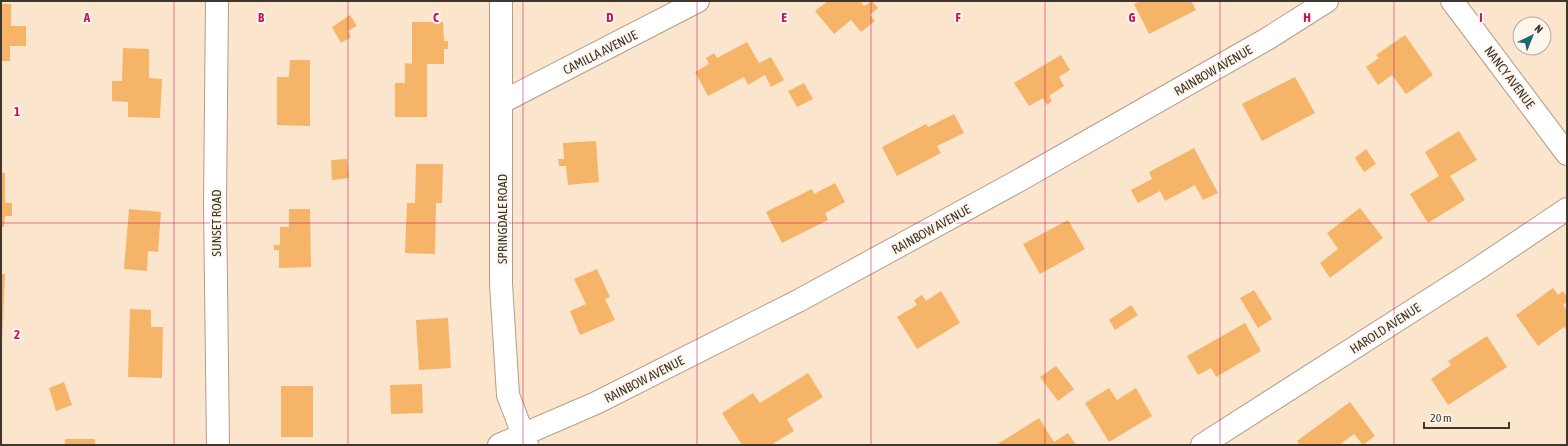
<svg xmlns="http://www.w3.org/2000/svg" width="1568" height="446" font-family="'Asap Condensed',sans-serif">
<rect width="100%" height="100%" fill="#fce5cd"/>
<g fill="#f6b468">
<polygon points="828,1 860,1 864,6 872,1 878,8 870,15 875,21 861,32 851,20 834,34 815,11"/>
<polygon points="1141,1 1191,1 1196,10 1149,34 1134,4"/>
<polygon points="1,4 11,4 11,26 26,26 26,46 10,46 10,61 1,61"/>
<polygon points="350,15 357,26 348,31 351,37 341,43 332,27"/>
<polygon points="412,22 443,22 444,41 448,41 448,49 444,49 444,64 427,64 427,117 395,117 395,83 405,83 405,63 412,64"/>
<polygon points="1405,35 1433,75 1406,94 1392,75 1378,85 1366,67 1379,58 1376,55"/>
<polygon points="747,42 759,63 771,57 784,80 771,87 765,75 748,85 744,77 708,96 695,72 709,64 706,58 714,53 717,58"/>
<polygon points="123,48 149,49 149,78 162,79 160,118 128,117 128,102 112,101 112,81 122,81"/>
<polygon points="1061,55 1070,70 1059,77 1064,86 1049,96 1052,101 1047,105 1043,98 1029,106 1014,83"/>
<polygon points="290,60 310,60 310,126 277,125 277,77 289,77"/>
<polygon points="1295,77 1315,113 1262,141 1242,104"/>
<polygon points="804,83 813,99 797,107 788,91"/>
<polygon points="954,114 964,133 937,146 941,153 897,176 882,147 926,124 928,127"/>
<polygon points="1459,131 1477,160 1450,176 1465,200 1428,223 1410,194 1439,176 1425,152"/>
<polygon points="596,141 599,182 568,185 566,166 559,166 558,159 564,159 563,143"/>
<polygon points="1194,148 1218,193 1203,200 1195,185 1165,201 1160,191 1138,203 1131,190 1152,179 1149,172"/>
<polygon points="1366,149 1376,164 1364,172 1355,158"/>
<polygon points="347,159 349,178 332,180 331,160"/>
<polygon points="416,164 443,164 442,203 436,203 435,254 405,253 407,203 415,203"/>
<polygon points="1,173 5,173 5,203 12,203 12,216 5,216 4,227 1,227"/>
<polygon points="835,183 845,202 825,213 828,220 782,243 766,212 812,189 814,194"/>
<polygon points="1360,208 1383,238 1330,278 1320,263 1338,249 1327,233"/>
<polygon points="129,209 161,212 158,252 148,251 147,271 124,269"/>
<polygon points="289,209 310,209 311,267 279,268 279,250 274,250 274,245 280,245 280,227 289,227"/>
<polygon points="1068,220 1085,249 1040,274 1023,244"/>
<polygon points="597,269 610,297 605,299 615,320 580,335 570,311 586,304 574,279"/>
<polygon points="1,274 5,274 2,344 1,344"/>
<polygon points="1553,288 1558,295 1563,291 1567,297 1567,302 1563,305 1567,310 1567,330 1564,327 1538,346 1516,315"/>
<polygon points="1254,290 1272,319 1258,328 1240,298"/>
<polygon points="941,291 960,323 917,349 897,317 917,305 914,300 922,295 926,301"/>
<polygon points="1131,305 1138,315 1115,330 1109,320"/>
<polygon points="130,309 151,310 151,327 163,327 162,378 128,377"/>
<polygon points="448,318 451,368 419,370 416,320"/>
<polygon points="1245,323 1261,351 1216,377 1211,368 1198,375 1187,356"/>
<polygon points="1487,336 1507,367 1448,405 1431,379 1451,365 1448,361"/>
<polygon points="1056,366 1074,389 1058,401 1040,377"/>
<polygon points="808,373 823,397 787,419 794,431 771,445 742,445 722,413 753,393 760,403"/>
<polygon points="64,382 72,405 56,411 49,388"/>
<polygon points="422,384 423,413 391,414 390,385"/>
<rect x="281" y="386" width="32" height="51"/>
<polygon points="1109,388 1117,400 1136,388 1152,416 1109,442 1085,403"/>
<polygon points="1350,402 1375,436 1363,445 1354,434 1339,445 1300,445 1297,441"/>
<polygon points="1039,418 1054,442 1068,433 1076,445 996,445"/>
<rect x="65" y="439" width="30" height="6"/>
</g>
<g fill="none" stroke-linecap="round" stroke-linejoin="round">
<defs>
<g id="minor">
<polyline points="217,1 215,203 218,445"/>
<polyline points="501,1 501,284 508,395 527,445"/>
<polyline points="1452,1 1567,154"/>
<polyline points="502,102 698,1"/>
<polyline points="499,445 596,403 798,301 1018,181 1267,39 1327,1"/>
<polyline points="1202,445 1476,270 1567,209"/>
</g>
</defs>
<use href="#minor" stroke="#b29d86" stroke-width="24"/>
<use href="#minor" stroke="#fff" stroke-width="22"/>
</g>
<path fill="none" stroke="#c2185b" stroke-width="1" stroke-opacity="0.55" d="M174 1V445M348 1V445M523 1V445M697 1V445M871 1V445M1045 1V445M1220 1V445M1394 1V445M1 223H1567"/>
<g text-anchor="middle" stroke-width="4" stroke-linejoin="round" paint-order="stroke">
<g font-size="13" fill="#3f362d" stroke="#fef5eb">
<text transform="translate(600 52) rotate(-27)" y="5">CAMILLA AVENUE</text>
<text transform="translate(1213 70) rotate(-30)" y="5">RAINBOW AVENUE</text>
<text transform="translate(1510 77) rotate(53)" y="5">NANCY AVENUE</text>
<text transform="translate(502 219) rotate(-90)" y="5">SPRINGDALE ROAD</text>
<text transform="translate(216 223) rotate(-90)" y="5">SUNSET ROAD</text>
<text transform="translate(931 229) rotate(-29)" y="5">RAINBOW AVENUE</text>
<text transform="translate(1385 328) rotate(-33)" y="5">HAROLD AVENUE</text>
<text transform="translate(644 379) rotate(-27)" y="5">RAINBOW AVENUE</text>
</g>
</g>
<g font-size="13" text-anchor="middle" font-weight="bold" fill="#c2185b" stroke="#fef5eb" stroke-width="4" stroke-linejoin="round" paint-order="stroke">
<text x="87" y="22">A</text>
<text x="261" y="22">B</text>
<text x="436" y="22">C</text>
<text x="610" y="22">D</text>
<text x="784" y="22">E</text>
<text x="958" y="22">F</text>
<text x="1132" y="22">G</text>
<text x="1307" y="22">H</text>
<text x="1481" y="22">I</text>
<text x="17" y="116">1</text>
<text x="17" y="339">2</text>
</g>
<rect width="1568" height="446" fill="none" stroke="#3f362d" stroke-width="4"/>
<g transform="translate(1532 36) rotate(43)"><circle r="19" fill="#fef5eb" stroke="#b2a99f"/>
<path d="M0-3L7 15L0 10L-7 15Z" fill="#1e6774"/>
<text y="-6" font-size="11" font-weight="bold" text-anchor="middle" fill="#3f362d">N</text>
</g>
<path d="M1424 422v6h85v-6" fill="none" stroke="#3f362d" stroke-width="2"/>
<text x="1430" y="422" font-size="12" fill="#3f362d" stroke="#fef5eb" stroke-width="3" paint-order="stroke">20 m</text>
</svg>
